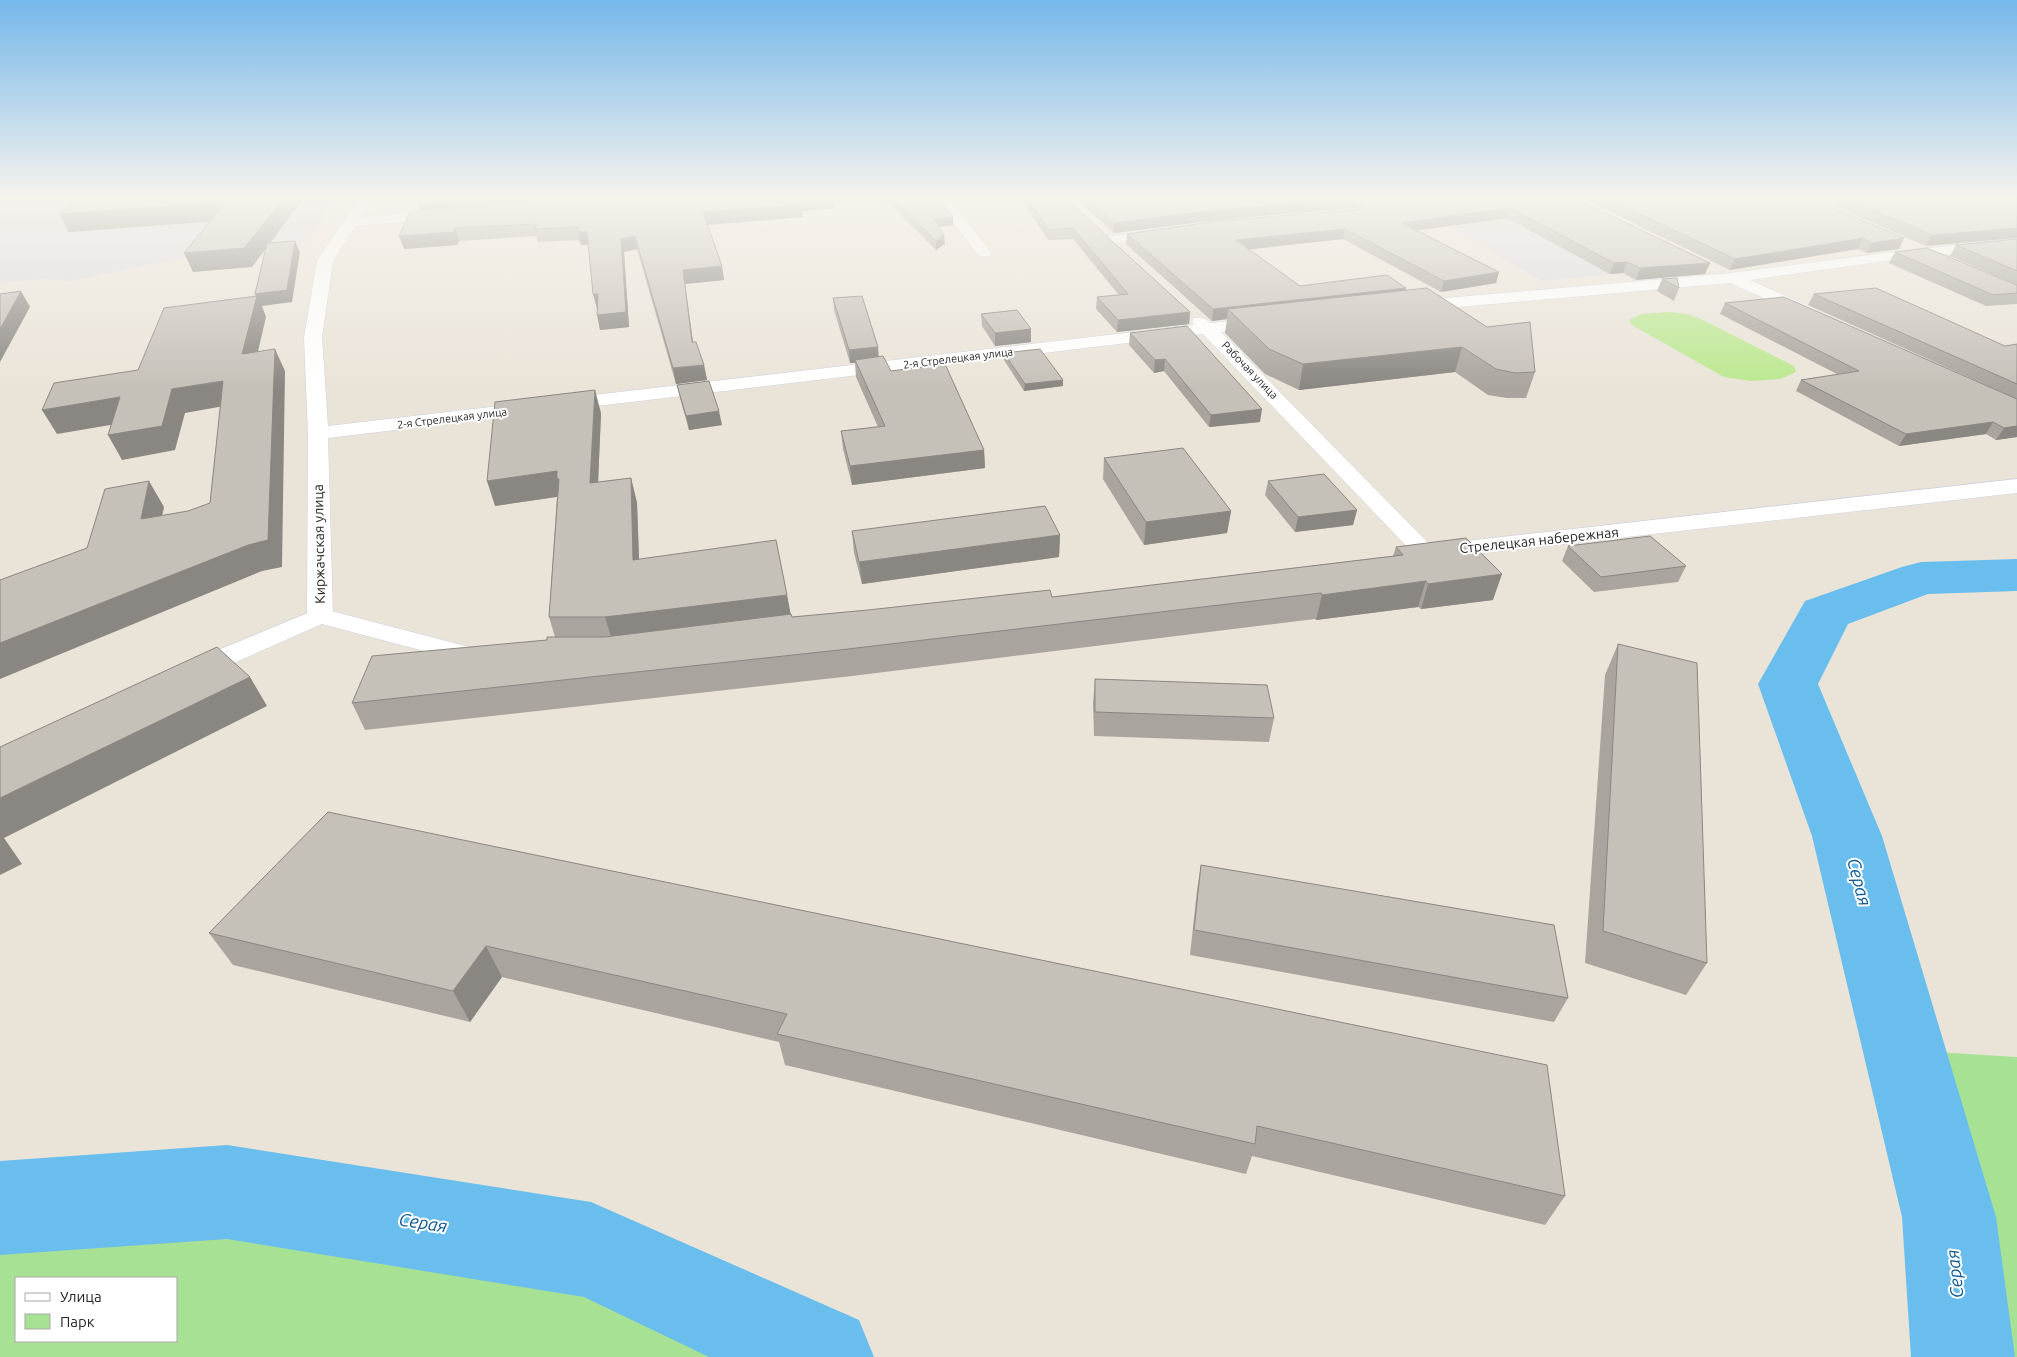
<svg xmlns="http://www.w3.org/2000/svg" width="2017" height="1357" font-family="Ubuntu,sans-serif">
<rect width="100%" height="100%" fill="#eae4d8"/>
<g fill="#dcd9e2">
<polygon points="0,198 335,198 307,244 194,256 71,281 46,279 0,282"/>
<polygon points="1556,198 1695,266 1542,281 1424,213"/>
</g>
<g fill="#a7e194" fill-rule="evenodd">
<polygon points="1936,1052 2017,1057 2017,1357 2004,1357"/>
<path d="M29 1236 419 1239 682 1328 736 1357H0V1237ZM176 1278V1341H16V1278Z"/>
</g>
<polygon fill="#bae88f" points="1668,312 1687,314 1701,319 1794,366 1796,372 1780,379 1751,381 1724,377 1632,325 1629,320 1642,314"/>
<g fill="none" stroke-linecap="round" stroke-linejoin="round">
<g fill="#6abeed" fill-rule="evenodd">
<polygon points="2017,559 2017,591 1928,594 1848,624 1818,684 1882,836 1996,1217 2015,1357 1911,1357 1902,1217 1812,836 1758,684 1805,601 1902,567 1921,562"/>
<polygon points="227,1145 591,1202 859,1320 874,1357 709,1357 584,1297 227,1239 0,1255 0,1161"/>
</g>
<defs>
<g id="minor">
<path d="M359 198H373L361 217 446 210 453 214 446 218 355 226 333 261 322 337 328 426 1194 325 1192 322 1194 318C1202 317 1205 318 1211 323L1262 317 1268 318 1270 322 1268 326 1221 332 1438 553 1434 558 1426 560 1418 558 1203 334 328 438 333 616 329 621 320 624 311 621 307 616 308 433 304 337 317 261Z"/>
<polygon points="934,198 948,198 989,250 991,253 989,256 979,256"/>
<polygon points="1163,229 1168,230 1170,233 1168,236 1109,244 1104,243 1102,240 1104,237 1109,236"/>
<polygon points="2017,239 2017,247 1893,260 1750,280 1815,309 1817,313 1815,317 1809,318 1730,283 1412,311 1406,309 1404,306 1406,303 1412,301 1731,273 1893,252"/>
</g>
<g id="tertiary">
<polygon points="2017,479 2017,493 1439,558 1431,556 1427,551 1431,546 1439,544"/>
<polygon points="320,608 469,647 491,649 495,655 491,661 469,663 322,624 202,677 192,680 182,677 178,671 182,665"/>
</g>
</defs>
<use href="#minor" stroke="#cdcfe0" stroke-width="1"/>
<use href="#tertiary" stroke="#cdcfe0" stroke-width="1"/>
<use href="#minor" fill="#fff" fill-rule="evenodd"/>
<use href="#tertiary" fill="#fff" fill-rule="evenodd"/>
</g>
<g fill="#a9a59e">
<polygon points="615,198 833,198 834,208 802,211 803,217 707,225 722,266 724,280 685,284 693,342 704,365 707,380 676,384 637,249 624,252 629,327 600,330 597,308 593,294 589,245 581,245 579,240 538,242 536,236 459,241 457,245 404,249 420,210 418,205 595,200"/>
<polygon points="880,198 938,198 953,225 939,227 945,244 936,250 889,203 883,203"/>
<polygon points="1020,198 1065,198 1190,312 1189,324 1117,332 1096,309 1097,297 1119,295 1073,239 1048,240"/>
<polygon points="1075,198 1574,198 1710,263 1705,274 1636,280 1623,273 1610,274 1507,218 1417,230 1499,272 1496,283 1441,292 1343,239 1249,249 1300,286 1406,290 1535,372 1526,398 1507,398 1488,395 1455,372 1299,390 1265,374 1225,333 1227,319 1212,321 1126,244 1127,234 1357,209 1353,208 1216,220 1114,233"/>
<polygon points="1582,198 1809,198 1899,249 1867,253 1858,249 1847,250 1730,270"/>
<polygon points="1815,198 2017,198 1926,246"/>
<polygon points="2017,239 2017,285 1950,256 1956,245"/>
<polygon points="1895,252 2017,285 2017,304 1986,306 1889,263"/>
<polygon points="1662,279 1679,288 1674,301 1657,291"/>
<polygon points="1814,294 2005,346 2017,344 2017,399 1808,305"/>
<polygon points="833,298 891,371 984,450 985,468 852,485 843,449 841,431 878,427 856,377 855,363 850,363 834,310"/>
<polygon points="1725,303 2017,399 2017,437 1996,440 1986,434 1899,446 1796,391 1801,380 1837,374 1720,314"/>
<polygon points="981,314 1031,329 1031,342 995,346 982,326"/>
<polygon points="1130,333 1260,422 1209,427 1164,371 1154,373 1129,345"/>
<polygon points="1004,353 1063,386 1024,391 1004,360"/>
<polygon points="677,385 722,425 689,430 680,398"/>
<polygon points="601,413 598,482 631,478 637,503 639,559 787,595 790,614 792,617 1052,597 1393,556 1396,547 1493,600 1421,609 1418,607 1316,620 1315,619 852,676 365,730 352,703 555,637 549,617 557,497 495,506"/>
<polygon points="1104,458 1231,511 1227,533 1144,545 1103,479"/>
<polygon points="1268,481 1357,510 1353,525 1295,532 1265,495"/>
<polygon points="852,531 1060,535 1059,557 862,584 854,553"/>
<polygon points="1568,546 1686,566 1678,582 1594,592 1562,561"/>
<polygon points="1618,644 1707,963 1686,995 1585,963 1605,675"/>
<polygon points="1095,679 1274,718 1269,742 1094,736 1093,703"/>
<polygon points="328,812 1565,1196 1545,1225 1252,1156 1246,1174 785,1065 779,1042 502,977 470,1022 233,965 209,933"/>
<polygon points="1201,865 1568,998 1554,1022 1190,955 1197,890"/>
</g>
<g fill="#8a8681">
<polygon points="284,198 304,198 252,267 193,272 184,253"/>
<polygon points="506,198 575,198 420,210 418,205"/>
<polygon points="806,198 833,198 834,208 802,211 803,217 705,225 703,212"/>
<rect x="883" y="198" width="6" height="5"/>
<polygon points="1355,198 1353,208 1216,220 1114,233 1114,223 1217,210"/>
<polygon points="226,202 234,220 69,232 59,214"/>
<polygon points="1510,208 1507,218 1399,233 1401,223"/>
<polygon points="953,217 953,225 935,227 934,219"/>
<polygon points="455,228 459,241 457,245 404,249 399,236"/>
<polygon points="2017,228 2017,238 1926,246 1932,235"/>
<polygon points="1345,229 1343,239 1235,251 1236,240"/>
<polygon points="578,232 587,232 590,244 581,245"/>
<polygon points="944,235 945,244 936,250 936,241"/>
<polygon points="635,236 637,249 624,252 629,327 600,330 597,315 621,239"/>
<polygon points="1863,238 1858,249 1730,270 1735,259"/>
<polygon points="1904,238 1899,249 1867,253 1872,243"/>
<polygon points="295,241 300,252 292,302 262,306 266,317 252,377 242,354 256,297 255,294"/>
<polygon points="1627,262 1623,273 1610,274 1614,263"/>
<polygon points="1710,263 1705,274 1636,280 1640,268"/>
<polygon points="722,266 724,280 685,284 695,357 692,342 683,270"/>
<polygon points="1499,272 1496,283 1441,292 1444,281"/>
<polygon points="1406,288 1404,299 1228,309 1227,319 1212,321 1213,309"/>
<polygon points="21,291 30,307 0,362 0,329"/>
<polygon points="593,294 598,294 601,308 597,308"/>
<polygon points="1190,312 1189,324 1117,332 1118,320"/>
<polygon points="1031,329 1031,342 995,346 995,333"/>
<polygon points="878,347 879,360 855,360 855,363 850,363 849,350"/>
<polygon points="1462,347 1455,372 1299,390 1303,364"/>
<polygon points="275,349 285,371 282,567 262,571 0,679 0,643 248,545"/>
<polygon points="1165,359 1164,371 1154,373 1155,360"/>
<polygon points="704,365 707,380 676,384 673,368"/>
<polygon points="1063,380 1063,386 1024,391 1025,384"/>
<polygon points="223,381 235,404 185,413 175,450 122,460 108,435 172,389"/>
<polygon points="595,390 601,413 597,508 590,483"/>
<polygon points="120,397 134,421 57,434 42,410"/>
<polygon points="1262,409 1260,422 1209,427 1211,415"/>
<polygon points="719,411 722,425 689,430 686,416"/>
<polygon points="1993,422 1986,434 1899,446 1906,434"/>
<polygon points="2017,426 2017,437 1996,440 2004,428"/>
<polygon points="984,450 985,468 852,485 850,466"/>
<polygon points="557,471 562,496 495,506 487,481"/>
<polygon points="631,478 637,503 640,586 633,560"/>
<polygon points="149,481 164,507 156,545 141,519"/>
<polygon points="1357,510 1353,525 1295,532 1298,517"/>
<polygon points="1231,511 1227,533 1144,545 1146,522"/>
<polygon points="1060,535 1059,557 862,584 859,562"/>
<polygon points="1502,574 1493,600 1421,609 1428,584"/>
<polygon points="1426,581 1418,607 1316,620 1322,595"/>
<polygon points="787,595 792,621 613,643 605,617"/>
<polygon points="250,677 267,706 4,838 22,864 0,875 0,798"/>
<polygon points="486,946 502,977 470,1022 453,991"/>
</g>
<g fill="#c5c0b8" stroke="#8a8681">
<polygon points="79,198 284,198 244,248 184,253 226,202 59,214"/>
<polygon points="421,198 506,198 418,205"/>
<polygon points="569,198 594,198 594,200 615,198 806,198 800,199 802,205 703,212 722,266 683,270 692,342 696,342 704,365 673,368 635,236 621,239 626,312 597,315 598,294 593,294 587,232 578,232 578,227 534,229 537,224 455,228 453,232 399,236 410,211"/>
<polygon points="892,198 938,198 953,217 934,219 944,235 936,241"/>
<polygon points="1027,198 1065,198 1190,312 1118,320 1097,297 1128,294 1073,228 1049,230"/>
<polygon points="1086,198 1574,198 1710,263 1640,268 1627,262 1614,263 1510,208 1401,223 1499,272 1444,281 1345,229 1236,240 1300,286 1387,275 1406,288 1213,309 1127,234 1217,221 1355,210 1360,209 1364,205 1362,200 1355,198 1217,210 1114,223"/>
<polygon points="1606,198 1809,198 1904,238 1872,243 1863,238 1852,240 1735,259"/>
<polygon points="1843,198 2017,198 2017,228 1932,235"/>
<polygon points="2017,239 2017,271 1956,245"/>
<polygon points="295,241 287,290 255,294 267,243"/>
<polygon points="1927,248 2017,285 2017,293 1993,295 1895,252"/>
<polygon points="1677,278 1679,288 1662,279"/>
<polygon points="1427,288 1487,327 1530,322 1535,372 1515,373 1496,369 1462,347 1303,364 1269,349 1228,309"/>
<polygon points="1876,288 2005,346 2017,344 2017,384 1814,294"/>
<polygon points="21,291 0,329 0,294"/>
<polygon points="257,296 242,354 275,349 268,540 248,545 0,643 0,580 87,548 105,489 149,481 141,519 188,511 210,503 223,381 172,389 162,426 108,435 120,397 42,410 54,383 138,370 164,308"/>
<polygon points="862,296 878,347 849,350 833,298"/>
<polygon points="1784,297 2017,399 2017,426 2004,428 1993,422 1906,434 1801,380 1859,371 1725,303"/>
<polygon points="1017,310 1031,329 995,333 981,314"/>
<polygon points="1187,326 1262,409 1211,415 1165,359 1155,360 1130,333"/>
<polygon points="1040,349 1063,380 1025,384 1004,353"/>
<polygon points="883,356 891,371 945,364 984,450 850,466 841,431 885,426 855,360"/>
<polygon points="709,381 719,411 686,416 677,385"/>
<polygon points="595,390 590,483 631,478 633,560 776,540 787,595 605,617 549,617 559,479 557,479 557,471 487,481 495,402"/>
<polygon points="1183,448 1231,511 1146,522 1104,458"/>
<polygon points="1324,474 1357,510 1298,517 1268,481"/>
<polygon points="1045,506 1060,535 859,562 852,531"/>
<polygon points="1650,536 1686,566 1601,577 1568,546"/>
<polygon points="1466,538 1502,574 1428,584 1426,581 1322,595 1321,593 848,649 352,703 372,656 547,640 547,637 605,637 791,614 792,617 868,610 1050,590 1052,597 1403,555 1396,547"/>
<polygon points="1618,644 1697,663 1707,963 1603,931"/>
<polygon points="217,647 250,677 0,798 0,747"/>
<polygon points="1095,679 1267,685 1274,718 1095,712"/>
<polygon points="328,812 1547,1065 1565,1196 1257,1126 1255,1144 777,1034 787,1014 486,946 453,991 209,933"/>
<polygon points="1201,865 1554,925 1568,998 1194,930"/>
</g>
<linearGradient id="sky" x2="0" y2="1"><stop stop-color="#75b8ea"/><stop offset="0.51" stop-color="#f6f3ed"/><stop offset="1" stop-color="#f6f3ed" stop-opacity="0"/></linearGradient>
<rect width="2017" height="388" fill="url(#sky)"/>
<g text-anchor="middle" stroke-width="4" stroke-linejoin="round" paint-order="stroke">
<g font-size="11" fill="#272727" stroke="#fff">
<text transform="translate(958 358) rotate(-7)" y="4">2-я Стрелецкая улица</text>
<text transform="translate(1250 370) rotate(46)" y="4">Рабочая улица</text>
<text transform="translate(452 418) rotate(-7)" y="4">2-я Стрелецкая улица</text>
</g>
<g font-size="14" fill="#272727" stroke="#fff">
<text transform="translate(1539 540) rotate(-6)" y="5">Стрелецкая набережная</text>
<text transform="translate(319 544) rotate(-91)" y="5">Киржачская улица</text>
</g>
<g font-size="18" font-style="italic" fill="#0e5a94" stroke="#fff">
<text transform="translate(1859 882) rotate(75)" y="6">Серая</text>
<text transform="translate(423 1223) rotate(9)" y="6">Серая</text>
<text transform="translate(1955 1274) rotate(-96)" y="6">Серая</text>
</g>
</g>
<rect x="15" y="1277" width="162" height="65" fill="#ffffff" stroke="#a9a9a9"/>
<rect x="25" y="1293" width="25" height="8" fill="#ffffff" stroke="#a9a9a9"/>
<text x="60" y="1302" font-size="15" fill="#272727">Улица</text>
<rect x="25" y="1314" width="25" height="15" fill="#a7e194" stroke="#a9a9a9"/>
<text x="60" y="1327" font-size="15" fill="#272727">Парк</text>
</svg>
